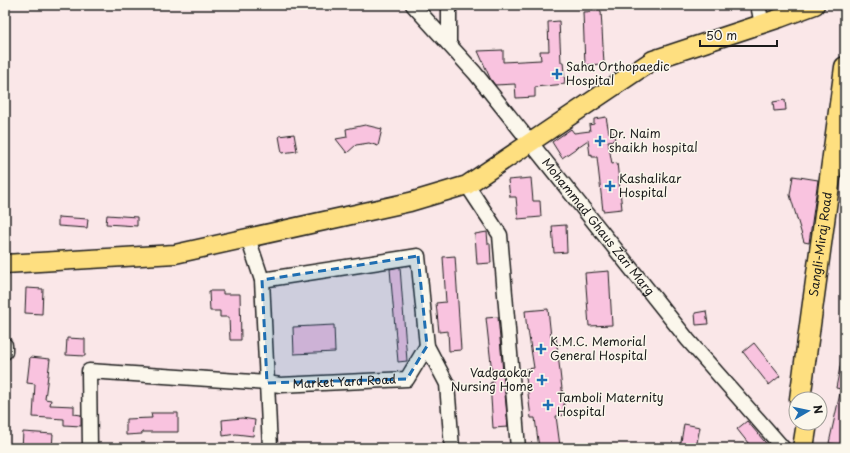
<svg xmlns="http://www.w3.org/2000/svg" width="850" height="453" font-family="'Playpen Sans',sans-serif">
<rect width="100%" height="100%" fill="#fae7e8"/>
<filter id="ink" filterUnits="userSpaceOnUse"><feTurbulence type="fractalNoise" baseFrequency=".025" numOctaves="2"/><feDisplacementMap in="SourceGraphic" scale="8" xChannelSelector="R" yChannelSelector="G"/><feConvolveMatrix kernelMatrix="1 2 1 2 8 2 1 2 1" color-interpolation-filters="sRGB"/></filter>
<g filter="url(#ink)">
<g fill="#f9c3df" stroke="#1c1c1c">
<polygon points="601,11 604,64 585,65 583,12"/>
<polygon points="559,21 561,62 563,62 565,84 535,87 535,97 516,98 515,84 495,85 490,78 478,51 503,50 503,62 541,60 540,51 549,51 548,22"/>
<polygon points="785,100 786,110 774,111 773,102"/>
<polygon points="606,117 609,133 613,132 615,140 608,141 612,164 617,163 622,209 603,211 597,157 592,157 592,154 590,155 588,140 562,158 552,142 571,129 574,133 590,131 589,125 594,124 594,119"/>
<polygon points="365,125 382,129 378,146 369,143 356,145 347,153 336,139 347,137 346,129"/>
<polygon points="294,134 297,151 282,153 279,136"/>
<polygon points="793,176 818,180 809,243 804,242 790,195"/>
<polygon points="531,178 533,201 540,201 541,217 518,219 516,197 510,197 508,180"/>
<polygon points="107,215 137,217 137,226 106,224"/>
<polygon points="58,217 88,219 87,228 58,226"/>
<polygon points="566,225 567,252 554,253 552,226"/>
<polygon points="487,232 488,244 490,244 491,263 477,264 475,234"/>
<polygon points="455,256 461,350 449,351 448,331 439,332 436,303 446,302 443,257"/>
<polygon points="400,267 407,361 398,362 390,269"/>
<polygon points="609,271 612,325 589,326 585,273"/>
<polygon points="26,288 43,289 42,314 25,313"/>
<polygon points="209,291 223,291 223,294 240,294 241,340 230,340 229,317 220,317 220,311 210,311"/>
<polygon points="548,309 551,337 556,337 565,415 556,416 560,446 539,448 535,418 531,418 525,369 534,368 528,330 527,330 525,311"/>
<polygon points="706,311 708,324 696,325 695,313"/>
<polygon points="498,317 508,427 493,428 490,383 493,382 486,318"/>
<polygon points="334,325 335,352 294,354 293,327"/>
<polygon points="67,338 85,339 85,356 66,355"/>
<polygon points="754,343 780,376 769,385 743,352"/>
<polygon points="30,357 50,359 45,399 51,400 50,405 74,406 74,414 81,415 81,426 64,425 64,419 33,417 35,384 27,383"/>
<polygon points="841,362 845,362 845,446 829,443 841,389 836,388"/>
<polygon points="151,413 178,413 178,432 142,432 142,434 126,435 126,419 152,418"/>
<polygon points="242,418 255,420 253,436 236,434 223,436 222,420"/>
<polygon points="747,421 770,448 752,448 737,429"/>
<polygon points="684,424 700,427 696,448 680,448"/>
<polygon points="23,432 53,434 52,448 22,448"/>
</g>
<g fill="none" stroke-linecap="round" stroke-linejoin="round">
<defs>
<g id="minor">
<path id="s1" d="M413 5 475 73 688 340 783 448"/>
<polyline points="449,5 449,44"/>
<polyline points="758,5 762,24"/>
<polyline points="467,185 500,235 518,448"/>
<path id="s2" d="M248 238 262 280 267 383 280 385 407 379 427 346"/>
<polyline points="262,280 418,256 427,346 447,384 452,448"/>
<polyline points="5,345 5,352"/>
<polyline points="90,448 89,371 267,383 270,448"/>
</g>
<polyline id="major" points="5,264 175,254 410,202 467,185 653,60 780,18 815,5"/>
<g id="highway">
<path id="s3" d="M800 399 845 67"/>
<polyline points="803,448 807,423"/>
</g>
</defs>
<use href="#minor" stroke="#1c1c1c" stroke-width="17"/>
<use href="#major" stroke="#1c1c1c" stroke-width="21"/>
<use href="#highway" stroke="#1c1c1c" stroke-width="23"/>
<use href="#minor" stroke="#fbf7ec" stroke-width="14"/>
<use href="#major" stroke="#fedf80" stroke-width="18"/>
<use href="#highway" stroke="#fedf80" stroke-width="20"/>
</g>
</g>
<path fill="#1f6fb2" fill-opacity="0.2" stroke="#1f6fb2" stroke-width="3" stroke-dasharray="8 5" stroke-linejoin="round" d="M418 256 427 346 407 379 267 383 262 280Z"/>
<g fill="#1f6fb2" stroke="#fbf7ec" stroke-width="1.5">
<path d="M555 68h4v4h4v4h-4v4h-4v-4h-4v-4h4z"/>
<path d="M598 135h4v4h4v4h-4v4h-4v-4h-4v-4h4z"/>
<path d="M608 180h4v4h4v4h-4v4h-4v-4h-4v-4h4z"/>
<path d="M539 343h4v4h4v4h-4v4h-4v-4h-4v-4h4z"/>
<path d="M540 374h4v4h4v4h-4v4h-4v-4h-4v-4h4z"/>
<path d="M546 399h4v4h4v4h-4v4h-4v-4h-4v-4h4z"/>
</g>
<g text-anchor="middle" stroke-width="3" stroke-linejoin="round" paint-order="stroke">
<g font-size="12" fill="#1c1c1c" stroke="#fbf7ec" text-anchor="start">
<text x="566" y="71">Saha Orthopaedic<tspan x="566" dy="14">Hospital</tspan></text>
<text x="609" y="138">Dr. Naim<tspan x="609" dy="14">shaikh hospital</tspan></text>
<text x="619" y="183">Kashalikar<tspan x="619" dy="14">Hospital</tspan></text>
<text x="550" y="346">K.M.C. Memorial<tspan x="550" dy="14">General Hospital</tspan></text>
<text x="533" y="377" text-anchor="end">Vadgaokar<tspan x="533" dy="14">Nursing Home</tspan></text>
<text x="557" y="402">Tamboli Maternity<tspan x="557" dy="14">Hospital</tspan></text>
</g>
<g font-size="12" fill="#1c1c1c" stroke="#fbf7ec">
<text dy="4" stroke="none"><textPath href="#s1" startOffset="289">Mohammad Ghaus Zari Marg</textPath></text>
<text dy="4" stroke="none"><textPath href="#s3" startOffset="156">Sangli-Miraj Road</textPath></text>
<text dy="4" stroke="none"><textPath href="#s2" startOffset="225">Market Yard Road</textPath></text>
</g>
</g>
<rect width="850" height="453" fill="none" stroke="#fbf7ec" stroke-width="20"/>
<rect x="10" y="10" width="830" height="433" fill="none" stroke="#1c1c1c" stroke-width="1.5" filter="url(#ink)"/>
<g transform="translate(808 411) rotate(81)"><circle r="19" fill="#fbf7ec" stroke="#a29f99"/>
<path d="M0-3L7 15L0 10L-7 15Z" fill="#1f6fb2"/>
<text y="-6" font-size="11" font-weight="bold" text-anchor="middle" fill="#1c1c1c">N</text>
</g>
<path d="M700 40v6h77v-6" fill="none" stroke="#1c1c1c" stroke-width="2"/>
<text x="706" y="40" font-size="12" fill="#1c1c1c" stroke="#fbf7ec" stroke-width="3" paint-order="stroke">50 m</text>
</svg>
